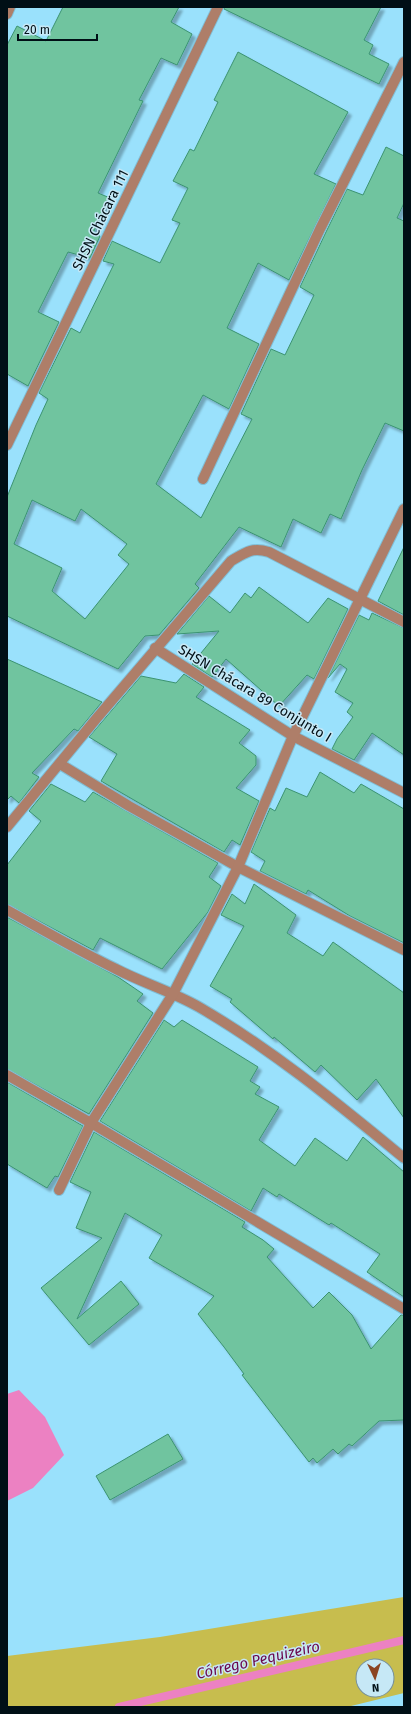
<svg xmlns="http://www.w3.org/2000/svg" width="411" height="1714" font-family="'Fira Sans',sans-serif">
<defs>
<filter id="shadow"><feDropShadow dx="3.5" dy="3.5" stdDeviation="1" flood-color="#0004"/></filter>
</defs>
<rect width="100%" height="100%" fill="#9ae1fc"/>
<path fill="#c7bd4e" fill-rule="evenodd" d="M404 1597V1693L347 1707H7V1656L160 1637ZM363 1666H387V1690H363Z"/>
<polygon fill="#ec81c2" points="19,1390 45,1417 64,1455 33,1488 7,1501 7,1394"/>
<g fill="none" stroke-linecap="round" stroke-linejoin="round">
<polyline stroke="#ec81c2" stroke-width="8" points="119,1707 404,1640"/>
</g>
<g fill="#6fc49f" stroke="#3c9371" fill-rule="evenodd" filter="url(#shadow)">
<polygon points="63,7 179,7 171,22 192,34 177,65 161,58 139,100 143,101 98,193 110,198 93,233 100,236 90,258 68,252 38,312 59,322 28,386 7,374 7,45 17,26 46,41"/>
<polygon points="224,7 381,7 364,40 373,45 369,54 389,64 379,84 253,23 224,9"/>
<path d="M238 52 348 112 314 174 336 184 289 280 258 263 227 328 259 344 229 409 203 395 156 484 201 518 252 419 241 414 271 349 285 355 314 295 300 287 326 232 347 189 363 195 386 147 404 156V203L397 218 404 221V431L385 423 362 470 341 519 330 514 321 533 293 519 281 547 239 527 195 584 199 588 159 635 145 636 118 669 7 616V497L36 425 48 399 39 393 71 328 80 333 114 264 103 261 112 241 160 263 180 223 172 220 188 188 173 181 190 149 194 151 218 102 214 100ZM32 500 75 521 81 509 127 544 118 555 129 564 85 619 52 591 62 568 14 544Z"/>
<polygon points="404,547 404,615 378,601"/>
<polygon points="259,587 308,623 328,598 348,609 314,679 307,675 279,706 226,659 212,677 192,664 219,631 177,634 209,596 230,613 245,593 251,598"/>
<polygon points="372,613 404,628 404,755 372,733 354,760 332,749 337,739 353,717 347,712 353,703 335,692 347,669 340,664 328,678 359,615 369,620"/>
<polygon points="7,659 102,702 78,731 74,729 32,773 39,777 19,803 11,796 7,800"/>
<polygon points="184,674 204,687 196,697 250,730 239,743 256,756 256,765 236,788 259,801 240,845 232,840 224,852 101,781 117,754 89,737 141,676 176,683"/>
<polygon points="320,772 354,793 361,784 404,809 404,943 350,916 308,890 306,894 260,871 265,861 251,852 270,808 275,811 286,788 307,797"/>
<polygon points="51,784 85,802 93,792 218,863 209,877 221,886 208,912 162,969 100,938 93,950 7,904 7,865 41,821 29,811"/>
<polygon points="254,884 296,915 287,933 323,956 333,942 404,993 404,1118 376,1079 357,1100 321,1065 315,1072 274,1037 273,1039 230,1002 232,999 210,986 244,926 221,915 232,894 245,904"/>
<polygon points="7,917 118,977 143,994 137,1001 153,1013 89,1114 7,1069"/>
<polygon points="164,1020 174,1027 182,1020 258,1067 250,1081 260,1087 255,1094 279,1107 259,1140 295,1166 315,1138 347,1161 363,1137 404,1172 404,1297 367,1272 380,1254 331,1223 329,1225 279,1194 277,1197 263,1188 251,1211 100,1121"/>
<polygon points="7,1082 83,1126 58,1177 55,1176 47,1188 7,1164"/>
<polygon points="94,1132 245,1222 242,1227 263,1240 274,1249 267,1257 313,1308 329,1292 352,1315 371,1349 401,1315 404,1315 404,1420 379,1421 352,1446 349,1444 338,1454 333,1449 317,1463 313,1458 309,1462 242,1375 244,1374 224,1347 198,1314 214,1296 149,1258 162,1235 125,1213 77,1319 121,1281 139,1304 89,1345 41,1288 102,1238 76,1228 91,1192 70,1182"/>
<polygon points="168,1434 183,1459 110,1500 96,1476"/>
</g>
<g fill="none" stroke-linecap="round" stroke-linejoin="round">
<defs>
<g id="minor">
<polyline points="7,14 10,7"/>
<polyline points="7,445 218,7"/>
<polyline points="203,479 320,229 404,62"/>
<polyline points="155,648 293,736 404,793"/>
<polyline points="60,764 129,806 238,867 404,950"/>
<path d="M7 827 96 719 231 561C246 552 252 547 269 552L404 622"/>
<path d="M7 910C43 930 79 951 116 969 143 983 173 992 199 1007 273 1050 338 1104 404 1158"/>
<polyline points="7,1075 91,1123 404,1309"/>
<polyline points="59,1190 91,1123 173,994 238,867 293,736 404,509"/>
</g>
</defs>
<use href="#minor" stroke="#81bfd7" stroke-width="12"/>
<use href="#minor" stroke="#ae7e69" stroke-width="10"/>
</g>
<g text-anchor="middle" stroke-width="3" stroke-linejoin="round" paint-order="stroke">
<g font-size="14" fill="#000f16" stroke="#c6e8f6">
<text transform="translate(100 220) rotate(-64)" y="5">SHSN Chácara 111</text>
<text transform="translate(255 693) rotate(31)" y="5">SHSN Chácara 89 Conjunto I</text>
</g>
<g font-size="15" font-style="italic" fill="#6b094e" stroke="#c6e8f6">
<text transform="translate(258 1660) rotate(-13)" y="5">Córrego Pequizeiro</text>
</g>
</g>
<rect width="411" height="1714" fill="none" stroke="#000f16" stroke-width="16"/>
<g transform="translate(375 1678) rotate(176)"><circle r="19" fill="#c6e8f6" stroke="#77919c"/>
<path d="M0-3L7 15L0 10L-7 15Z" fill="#8b4422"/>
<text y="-6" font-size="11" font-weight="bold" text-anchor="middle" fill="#000f16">N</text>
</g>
<path d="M18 34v6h79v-6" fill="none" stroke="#000f16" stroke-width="2"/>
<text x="24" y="34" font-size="12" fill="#000f16" stroke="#c6e8f6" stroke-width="3" paint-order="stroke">20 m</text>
</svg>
